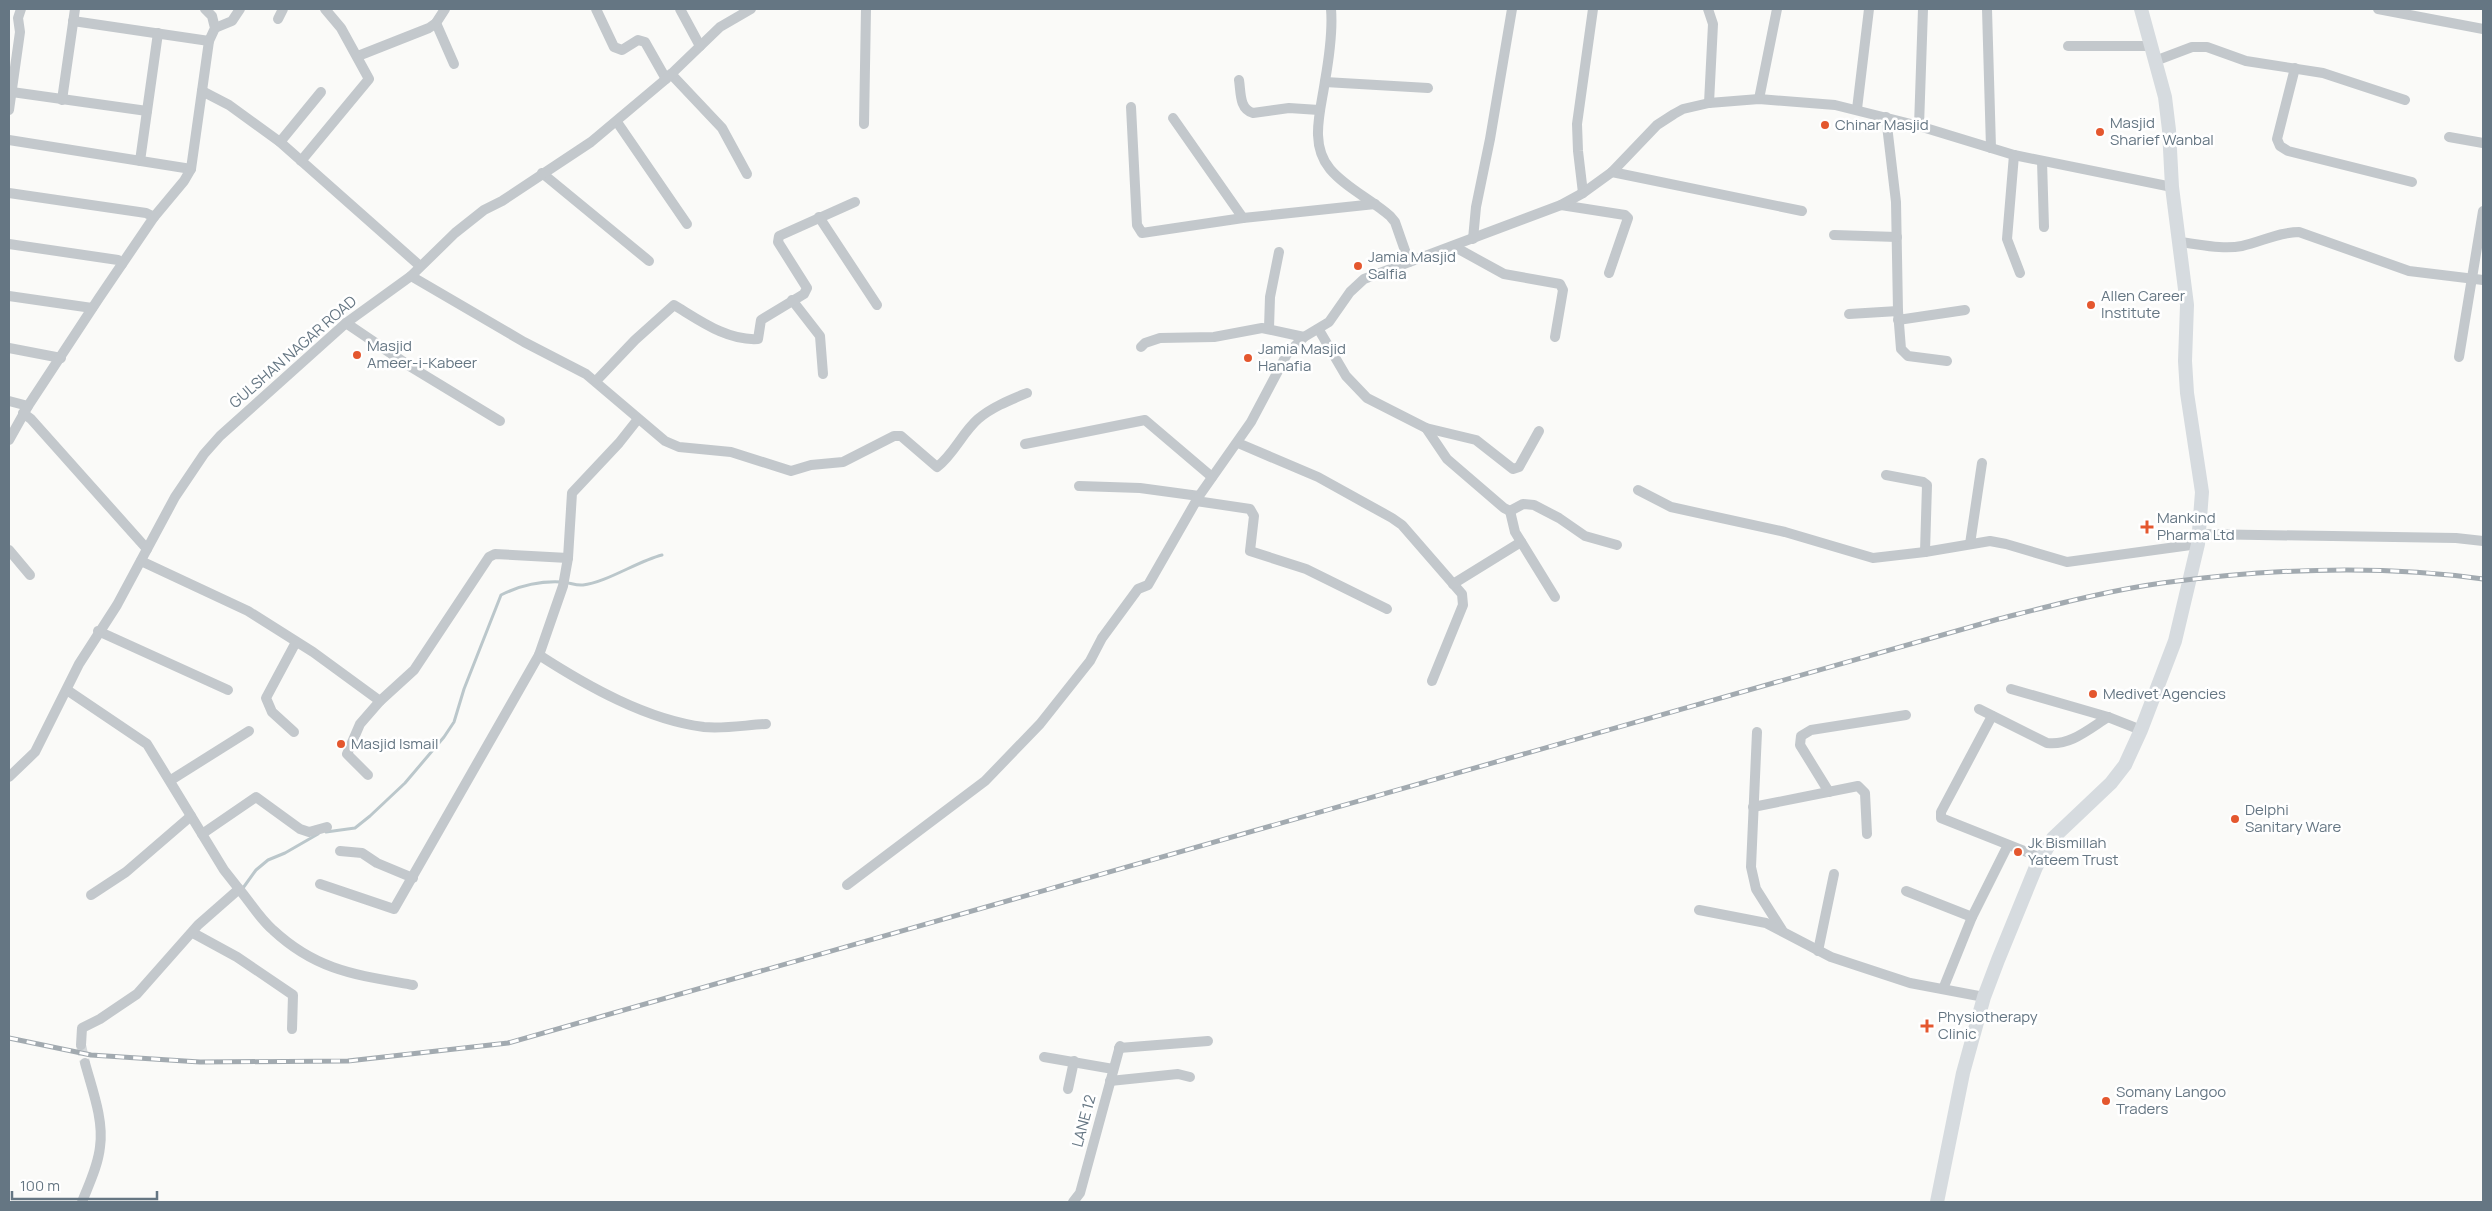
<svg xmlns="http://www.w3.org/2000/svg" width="2492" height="1211" font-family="Manrope,sans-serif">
<rect width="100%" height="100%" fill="#fafaf8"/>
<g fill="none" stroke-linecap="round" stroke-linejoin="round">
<g stroke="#bbc7cb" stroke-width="3">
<path d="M326 832 355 828 370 816 405 783 444 737 454 722 464 689 501 595C519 586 541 581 561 582 568 582 576 586 583 585 605 583 638 561 662 555"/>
<polyline points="243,888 256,870 268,860 285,853 318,834"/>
</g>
<polyline stroke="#d5d9db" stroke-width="10" stroke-dasharray="10 5" stroke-linecap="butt" points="81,1045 85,1063"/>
<g stroke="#c3c8cc" stroke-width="10">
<polyline points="596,9 614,47 622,50 638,40 645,42 666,79"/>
<polyline points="680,9 700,46"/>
<path d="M1331 9C1333 32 1329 58 1325 81 1321 110 1309 144 1330 169 1346 188 1372 200 1390 216L1395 222 1409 262"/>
<polyline points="1708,9 1713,24 1709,103"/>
<polyline points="1987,9 1991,148"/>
<polyline points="2378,9 2483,29"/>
<polyline points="278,19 283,9"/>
<polyline points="73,21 209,41"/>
<polyline points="436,23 454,64"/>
<polyline points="215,28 232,21 240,9"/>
<polyline points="2068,46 2151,46"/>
<polyline points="358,56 429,28 436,23 445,9"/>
<polyline points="2155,61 2192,47 2207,47 2246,61 2323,73 2405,100"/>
<polyline points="2295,68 2277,139 2280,146 2288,151 2412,182"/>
<polyline points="671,74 722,128 747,174"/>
<path d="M1239 80C1241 92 1239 109 1253 113L1289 108 1319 110"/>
<polyline points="1325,82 1428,88"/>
<polyline points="202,91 229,105 280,142 420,266"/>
<polyline points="12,92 147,111"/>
<polyline points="1759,99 1777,9"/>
<polyline points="62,100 75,9"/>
<polyline points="1131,107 1137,225 1142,233 1243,218 1375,204"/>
<polyline points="1857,109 1869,9"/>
<polyline points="9,110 20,32 18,18 21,9"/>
<polyline points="1886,117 1896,202 1898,311 1901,349 1908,356 1947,361"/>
<polyline points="1173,118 1243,218"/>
<polyline points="617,122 687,224"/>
<polyline points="864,124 866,9"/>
<polyline points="1919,126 1923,9"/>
<polyline points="2449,137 2483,143"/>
<polyline points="9,140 191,169"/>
<polyline points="280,142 321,92"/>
<polyline points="2014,155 2007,239 2020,273"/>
<polyline points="140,161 158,33"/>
<polyline points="301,161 369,79 341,28 325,9"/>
<polyline points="2042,161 2044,227"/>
<polyline points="1612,172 1802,211"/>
<polyline points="542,173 649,261"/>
<polyline points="9,193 146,213 154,217"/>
<polyline points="1583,193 1578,151 1577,124 1593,9"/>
<polyline points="1561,205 1625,215 1628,218 1609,273"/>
<polyline points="819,217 877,305"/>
<polyline points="1834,235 1897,237"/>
<polyline points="1473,239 1476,207 1490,139 1512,9"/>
<path d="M2179 242C2199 244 2222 250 2242 246 2261 242 2279 232 2299 232L2409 271 2483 280"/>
<polyline points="9,244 118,260 122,264"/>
<polyline points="1453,246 1504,274 1560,284 1563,290 1555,337"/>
<path d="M411 276 524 342 586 374 665 441 679 447 731 452 791 471 811 465 843 462 894 436H901L937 467C954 454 962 433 978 419 992 407 1010 400 1027 393"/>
<polyline points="9,296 92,308"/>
<polyline points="792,300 820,336 823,374"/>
<polyline points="1849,314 1898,311"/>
<polyline points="1898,320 1965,310"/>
<polyline points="346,323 411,367 500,421"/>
<polyline points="1269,328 1270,297 1279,252"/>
<polyline points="1319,330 1346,376 1367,398 1426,428 1476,440 1513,469 1519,467 1539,431"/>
<polyline points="1141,347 1145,343 1160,338 1214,337 1262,328 1304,337"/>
<polyline points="9,348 61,358"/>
<polyline points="2459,357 2483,211"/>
<path d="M596 381 635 340 674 305C699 320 727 341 758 339L761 320 804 294 807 288 778 242 779 236 855 202"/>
<polyline points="9,401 28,406"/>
<polyline points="23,413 31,419 147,549"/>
<polyline points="1426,428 1447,459 1504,508 1510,511 1523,504 1534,505 1559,518 1585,536 1617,545"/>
<polyline points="9,440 28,406 99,298 154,217 184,181 191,169 209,41 215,28 212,16 205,9"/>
<polyline points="1238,443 1318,477 1392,518 1402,525 1462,594 1463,605 1432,681"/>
<polyline points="1025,444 1145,420 1212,477"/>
<polyline points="1886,475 1923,482 1927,485 1925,552"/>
<polyline points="1079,486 1140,488 1199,496"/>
<polyline points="1638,490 1671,507 1785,532 1873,558 1925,552 1990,541 2006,544 2067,562 2198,544"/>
<polyline points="1196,501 1250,509 1254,516 1250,551 1306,569 1387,609"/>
<polyline points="1510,511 1515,532 1555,597"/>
<polyline points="2199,534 2456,538 2483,541"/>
<polyline points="1970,544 1982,463"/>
<polyline points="9,550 30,575"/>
<polyline points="141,561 248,611 313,652 380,701 414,670 489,557 495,554 568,558"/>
<polyline points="1453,584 1521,542"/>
<polyline points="98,631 228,690"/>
<path d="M539 655C587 686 647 720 704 727 724 729 746 725 766 724"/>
<polyline points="2011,689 2108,717 2141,730"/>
<polyline points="67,690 147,744 224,870 239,889"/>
<path d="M1979 709 2047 743C2070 746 2089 729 2108 717"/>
<polyline points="1992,716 1941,812 1941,818 2042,858"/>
<polyline points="294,732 272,712 266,698 296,642"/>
<polyline points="1757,732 1751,867 1756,889 1782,930"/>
<polyline points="368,775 347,754 360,724 380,701"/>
<polyline points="9,777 35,752 79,664 117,605 175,497 204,454 220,436 346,323 411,276 455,233 484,210 502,201 591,142 666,79 720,27 751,9"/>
<polyline points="171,780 249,731"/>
<polyline points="1829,792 1800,745 1801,736 1811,730 1906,715"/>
<polyline points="1753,807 1858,786 1865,793 1867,834"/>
<polyline points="202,834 256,797 300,829 309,832 327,827"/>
<polyline points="340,851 362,853 377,863 413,878"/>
<polyline points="320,884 394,909 539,655 563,586 568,558 572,493 619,443 638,419"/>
<polyline points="847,885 985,781 1040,724 1090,661 1102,638 1138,589 1148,585 1199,496 1251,422 1287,354 1304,337 1329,322 1350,292 1364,279 1561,205 1583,193 1612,172 1657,125 1674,114 1683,109 1709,103 1759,99 1835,105 1919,126 2014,155 2172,187"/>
<polyline points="1906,891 1972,917"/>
<polyline points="91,895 126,872 191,816"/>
<polyline points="1699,910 1766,923 1831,957 1910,983 1984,997"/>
<polyline points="193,933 237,957 293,995 292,1029"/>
<polyline points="1818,951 1834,874"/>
<polyline points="1943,989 1972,917 2008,845"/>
<path d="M81 1045 82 1028 100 1019 137 994 198 925 239 889C250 902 260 919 273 930 317 971 357 975 413 985"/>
<polyline points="1119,1048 1208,1041"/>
<polyline points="1044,1057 1113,1069"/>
<polyline points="1110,1081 1178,1074 1190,1077"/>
<polyline points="1068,1089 1074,1061"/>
<path d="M82 1202C89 1184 98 1166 100 1147 104 1120 92 1089 85 1063"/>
<polyline points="1073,1202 1080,1193 1120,1046"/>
</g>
<polyline stroke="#d6dbdf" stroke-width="14" points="1937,1202 1963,1073 1984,997 1998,960 2036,867 2053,838 2111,783 2125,765 2141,730 2175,641 2198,544 2202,492 2187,393 2185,361 2187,305 2172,187 2169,130 2165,97 2141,9"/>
<defs>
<path id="rail" d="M9 1038 91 1055 200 1062 348 1061 508 1043 1995 620C2050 606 2105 591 2162 583 2267 569 2377 564 2483 579"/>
</defs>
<use href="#rail" stroke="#a2aab0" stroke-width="5"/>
<use href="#rail" stroke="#fff" stroke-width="3" stroke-dasharray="9" stroke-linecap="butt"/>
</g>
<g fill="#e4572e" stroke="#fff" stroke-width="2">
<circle cx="1825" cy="125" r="5"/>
<circle cx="2100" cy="132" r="5"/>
<circle cx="1358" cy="266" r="5"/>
<circle cx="2091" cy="305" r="5"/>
<circle cx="357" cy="355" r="5"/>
<circle cx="1248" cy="358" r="5"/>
<path d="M2144.5 519.5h5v5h5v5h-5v5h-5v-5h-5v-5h5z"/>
<circle cx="2093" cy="694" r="5"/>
<circle cx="341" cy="744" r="5"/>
<circle cx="2235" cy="819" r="5"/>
<circle cx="2018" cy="852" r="5"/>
<path d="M1924.5 1018.5h5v5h5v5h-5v5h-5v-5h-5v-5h5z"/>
<circle cx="2106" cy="1101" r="5"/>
</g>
<g text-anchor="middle" stroke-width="5" stroke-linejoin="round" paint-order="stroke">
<g font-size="15" fill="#657683" stroke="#fff" text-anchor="start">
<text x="2110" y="128">Masjid<tspan x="2110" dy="17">Sharief Wanbal</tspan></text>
<text x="1835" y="130">Chinar Masjid</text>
<text x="1368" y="262">Jamia Masjid<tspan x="1368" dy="17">Salfia</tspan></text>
<text x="2101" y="301">Allen Career<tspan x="2101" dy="17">Institute</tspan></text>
<text x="367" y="351">Masjid<tspan x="367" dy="17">Ameer-i-Kabeer</tspan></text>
<text x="1258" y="354">Jamia Masjid<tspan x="1258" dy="17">Hanafia</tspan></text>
<text x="2157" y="523">Mankind<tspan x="2157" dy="17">Pharma Ltd</tspan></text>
<text x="2103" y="699">Medivet Agencies</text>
<text x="351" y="749">Masjid Ismail</text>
<text x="2245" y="815">Delphi<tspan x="2245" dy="17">Sanitary Ware</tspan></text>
<text x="2028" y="848">Jk Bismillah<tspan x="2028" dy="17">Yateem Trust</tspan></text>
<text x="1938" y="1022">Physiotherapy<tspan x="1938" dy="17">Clinic</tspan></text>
<text x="2116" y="1097">Somany Langoo<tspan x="2116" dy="17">Traders</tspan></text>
</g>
<g font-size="15" fill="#657683" stroke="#fff">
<text transform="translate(293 352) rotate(-41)" y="5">GULSHAN NAGAR ROAD</text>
<text transform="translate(1084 1121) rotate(-75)" y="5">LANE 12</text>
</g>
</g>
<rect width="2492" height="1211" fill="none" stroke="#657683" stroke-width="20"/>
<path d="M12 1191v8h145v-8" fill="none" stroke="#657683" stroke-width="2.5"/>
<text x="20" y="1191" font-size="15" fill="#657683" stroke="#ffffff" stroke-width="4" paint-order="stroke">100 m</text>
</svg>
